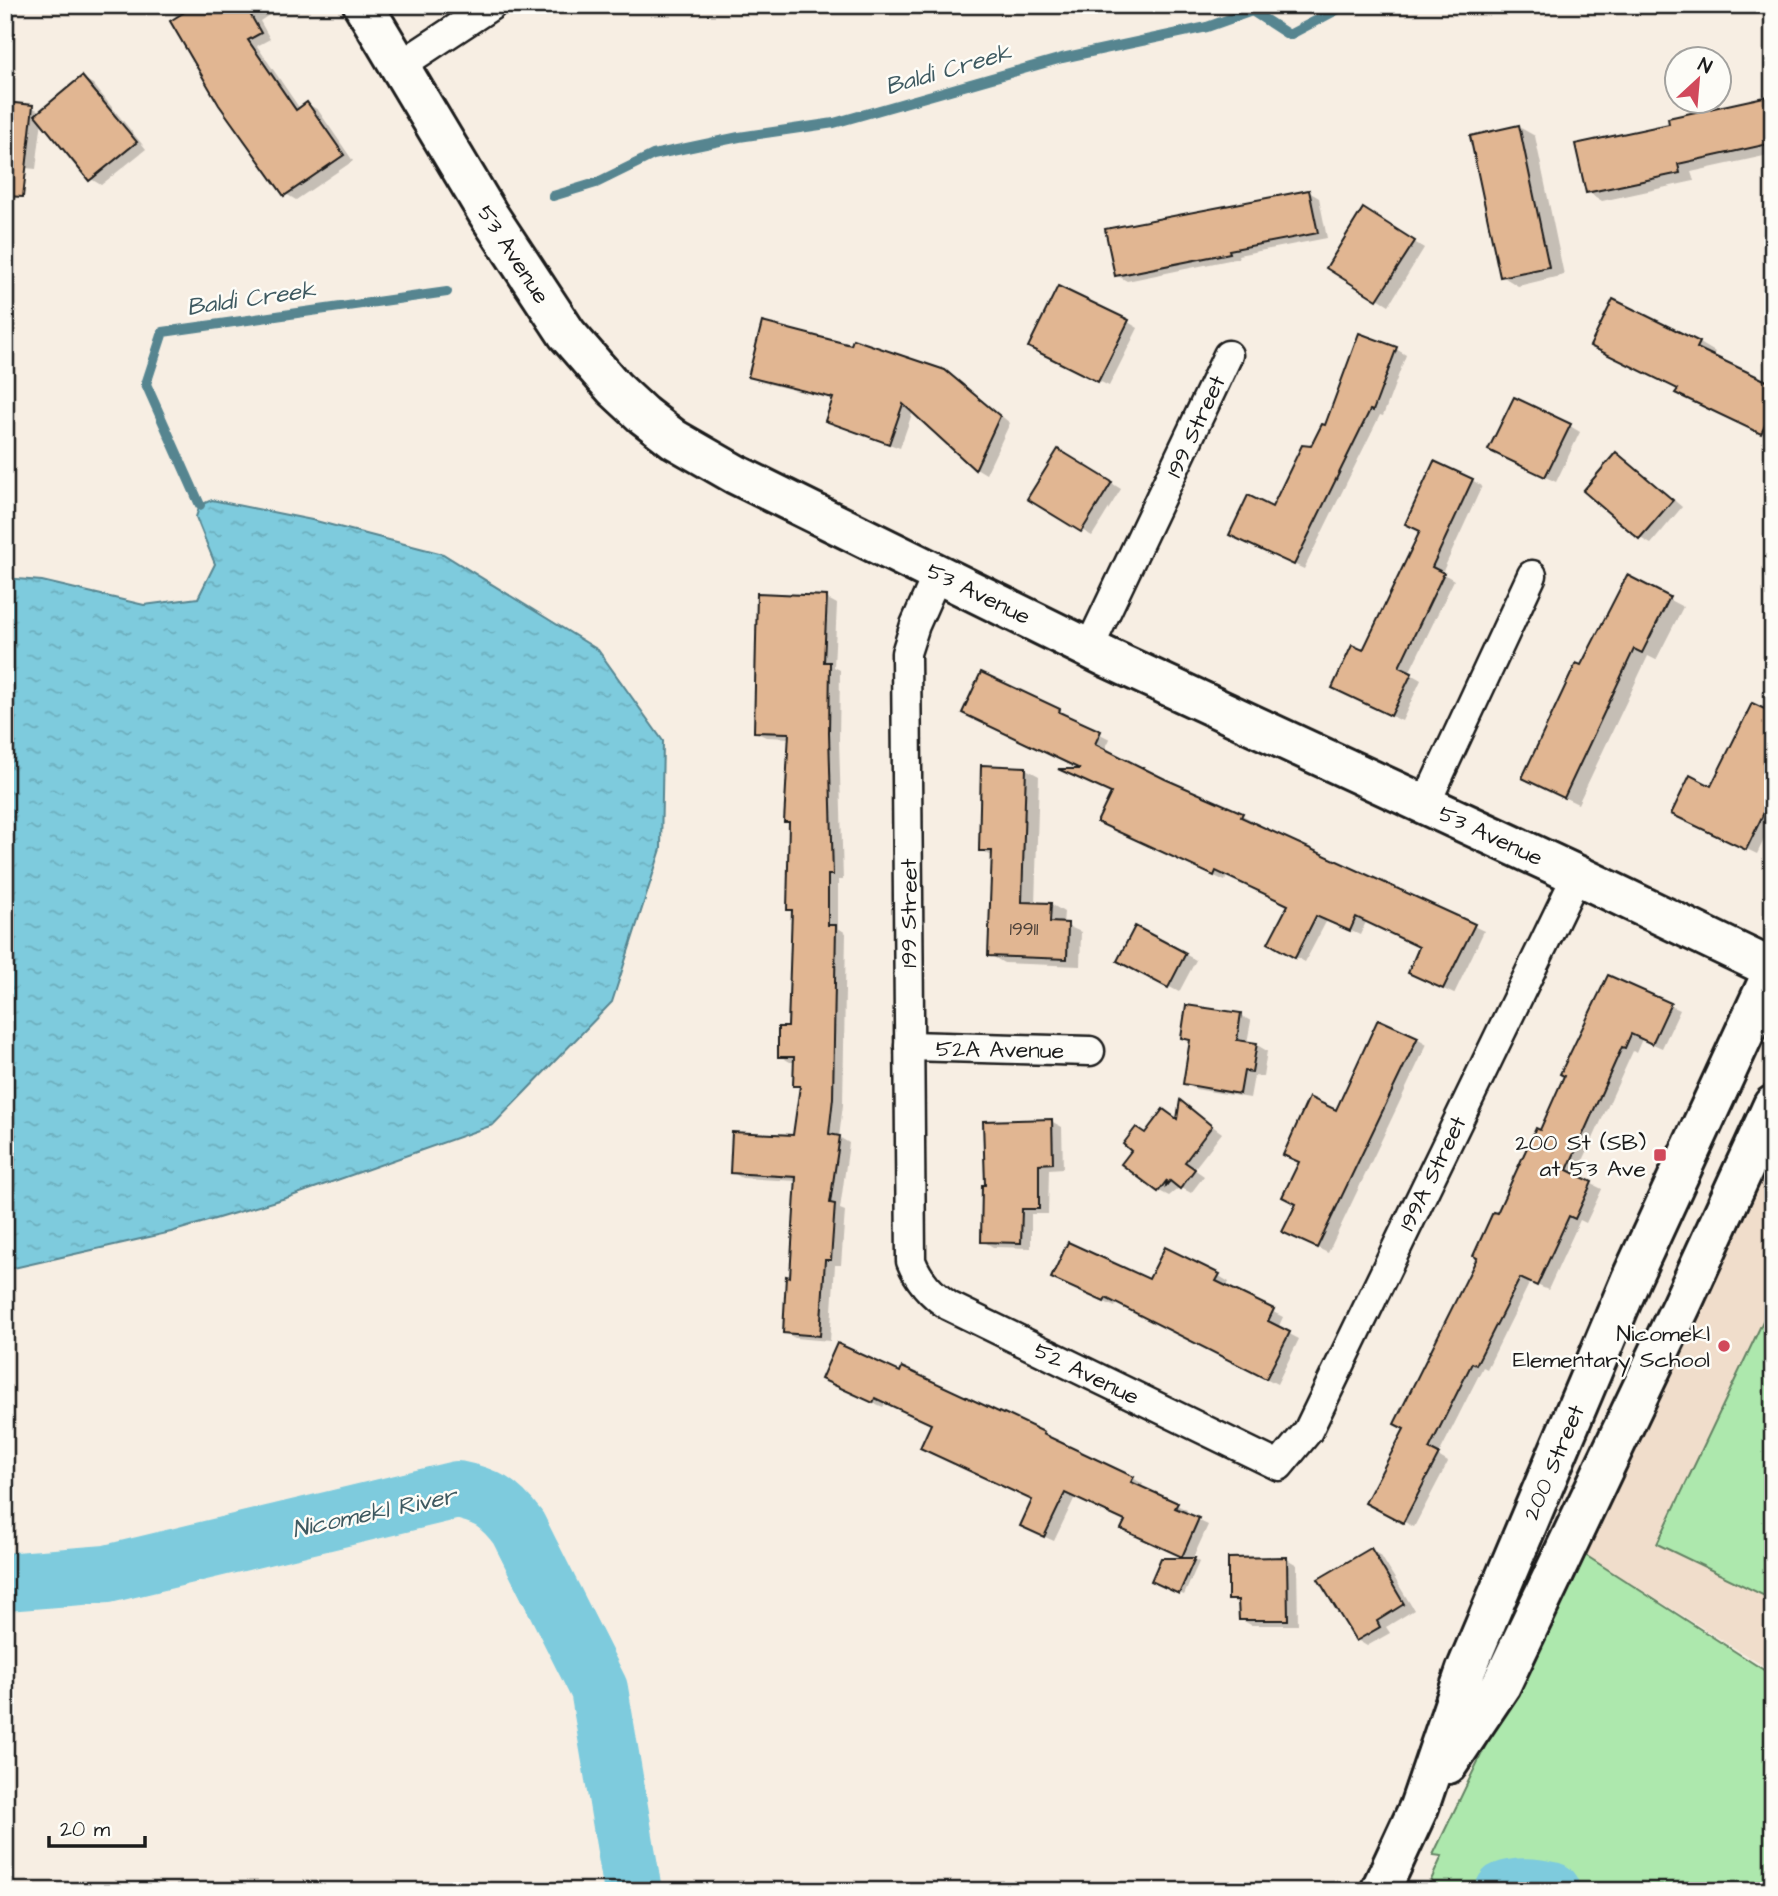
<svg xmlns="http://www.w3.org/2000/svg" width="1778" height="1896" font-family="'Architects Daughter',sans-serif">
<defs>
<pattern id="water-ripples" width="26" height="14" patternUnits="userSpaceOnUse" patternTransform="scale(1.75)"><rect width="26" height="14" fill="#7ecbdd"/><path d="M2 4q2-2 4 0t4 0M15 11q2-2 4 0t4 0" fill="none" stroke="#6caebd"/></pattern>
</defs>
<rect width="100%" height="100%" fill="#f7eee3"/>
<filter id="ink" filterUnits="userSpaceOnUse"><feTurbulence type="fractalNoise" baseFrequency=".0143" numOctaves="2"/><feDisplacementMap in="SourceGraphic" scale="14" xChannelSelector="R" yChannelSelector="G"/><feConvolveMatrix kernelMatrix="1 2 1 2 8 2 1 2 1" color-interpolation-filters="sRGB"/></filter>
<g filter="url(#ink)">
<polygon fill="#f0ddcb" points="1773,1141 1773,1672 1579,1551"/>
<g fill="#ade8ad" stroke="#648264" stroke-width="2">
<polygon points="1773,1300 1773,1600 1657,1544"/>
<polygon points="1579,1551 1773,1676 1773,1891 1426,1891 1442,1856 1433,1855"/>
</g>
<polygon fill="url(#water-ripples)" stroke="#578590" stroke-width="2" points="212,500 312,520 443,554 598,650 663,741 661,849 612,1002 493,1125 289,1197 171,1232 5,1270 5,578 42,581 144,605 198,598 215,564 196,517 200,505"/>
<g fill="#0003">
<polygon points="169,5 263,5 269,15 260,21 270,39 257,46 300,109 308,104 318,110 353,161 296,200 286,194"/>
<polygon points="82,78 93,84 146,149 101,185 91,179 42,120 36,169 5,166 32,107 41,112"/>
<polygon points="1773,96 1773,154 1691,172 1694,181 1602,201 1588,192 1671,125"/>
<polygon points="1519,127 1535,136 1564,275 1518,286 1502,276"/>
<polygon points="1309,192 1319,198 1327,238 1238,255 1239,258 1127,281 1116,275"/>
<polygon points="1364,211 1424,248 1389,305 1328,267"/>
<polygon points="1613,301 1700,343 1715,352 1713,357 1773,386 1773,439 1677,393 1679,389"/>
<polygon points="1128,322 1138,328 1109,386 1040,352"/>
<polygon points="852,347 944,372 956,379 1010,423 986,474 976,468 913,411 900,448 838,426 827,420 834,400 761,382 750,376"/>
<polygon points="1396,349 1406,355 1383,416 1380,415 1304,569 1242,540 1273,509 1326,428"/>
<polygon points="1570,426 1580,432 1556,482 1500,455"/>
<polygon points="1059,451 1121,489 1092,536 1029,498"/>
<polygon points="1617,454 1627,460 1682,507 1651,544 1640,538 1585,490"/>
<polygon points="1472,480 1482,486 1442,573 1454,580 1409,673 1421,680 1402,721 1344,693 1363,652"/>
<polygon points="1628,578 1683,607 1656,660 1648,656 1578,804 1538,785 1582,667"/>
<polygon points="826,598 837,604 834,667 840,670 839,740 843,880 838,880 838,928 846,933 843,1105 839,1137 849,1143 840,1209 845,1211 841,1265 835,1265 830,1341 795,1338 784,1332 791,1279 798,1181 742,1178 732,1172 795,1137 801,1088 795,1085 796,1062 790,1062 780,1056 790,1029 794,912 789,909 791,824 786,821 790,738 766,737 755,732"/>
<polygon points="1059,710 1069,716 1068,718 1110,739 1104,751 1242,815 1252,820 1251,823 1484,931 1454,994 1420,978 1421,948 1366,922 1360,935 1327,920 1305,962 1270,943 1290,905 1227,876 1225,881 1109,827 1113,793 1085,770 974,718"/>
<polygon points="1773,715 1773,805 1768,815 1773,821 1757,854 1684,819"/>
<polygon points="1026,769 1039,776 1035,904 1051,904 1064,912 1063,924 1081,932 1080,966 1004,963 990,955 994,857 980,850"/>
<polygon points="1136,929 1196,960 1179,992 1130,966"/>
<polygon points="1609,977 1680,1010 1662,1048 1642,1039 1636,1053 1633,1051 1576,1176 1602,1189 1586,1223 1580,1220 1548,1290 1530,1282 1487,1369 1483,1367 1438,1456 1448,1462 1414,1527 1378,1508 1406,1429 1498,1216 1541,1132"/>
<polygon points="1240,1015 1251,1021 1247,1043 1257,1045 1267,1051 1263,1077 1254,1076 1250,1098 1195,1089 1185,1083 1191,1042 1183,1037"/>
<polygon points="1417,1038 1427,1044 1328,1253 1295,1237"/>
<polygon points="1181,1103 1222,1133 1194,1169 1204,1176 1191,1193 1180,1187 1169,1196 1159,1191 1146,1134 1179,1120"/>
<polygon points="1051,1121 1062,1127 1063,1168 1049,1169 1048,1214 1031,1214 1031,1248 993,1247 983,1241 987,1187"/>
<polygon points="1219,1276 1229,1282 1226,1288 1283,1317 1278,1328 1299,1339 1277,1384 1117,1302 1115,1307 1064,1283 1150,1281"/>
<polygon points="903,1370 1044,1433 1053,1439 1052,1441 1133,1478 1143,1484 1141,1488 1177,1505 1187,1510 1185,1514 1208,1525 1193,1558 1199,1562 1184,1595 1157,1583 1189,1559 1133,1534 1127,1521 1075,1497 1054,1541 1032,1531 1034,1500 933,1424 886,1402 883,1407 833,1384 901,1374"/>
<polygon points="1371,1550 1381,1556 1414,1610 1386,1627 1390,1633 1367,1646 1357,1640"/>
<polygon points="1287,1559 1297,1565 1298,1625 1251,1625 1240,1619 1240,1605 1230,1599"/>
</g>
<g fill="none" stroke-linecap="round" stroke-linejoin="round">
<g stroke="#578590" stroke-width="10">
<polyline points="553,196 596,183 653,155 739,137 834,123 1062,58 1207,27 1252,11 1289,35 1346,5"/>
<polyline points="200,505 146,384 163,332 447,292"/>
</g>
<g stroke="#7ecbdd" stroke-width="58">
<path d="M5 1582 107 1574 457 1490C487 1496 499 1503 518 1528L599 1689 633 1891"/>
<path d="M1504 1891C1519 1885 1537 1887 1552 1891"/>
</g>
</g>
<g fill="#e1b692" stroke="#1c1c1c" stroke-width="2">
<polygon points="196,5 245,5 261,33 248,40 296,110 307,102 344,155 284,196 219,105 170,21"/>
<polygon points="82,76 137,142 89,181 35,115"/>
<polygon points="1773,95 1773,143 1678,164 1680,173 1586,193 1575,144 1669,124 1668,118"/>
<polygon points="5,102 33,105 23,197 5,196"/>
<polygon points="1519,125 1549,267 1500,277 1470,136"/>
<polygon points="1309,190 1318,233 1229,250 1230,253 1115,276 1105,229"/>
<polygon points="1363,208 1415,241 1377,300 1326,268"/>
<polygon points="1058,286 1129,320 1098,382 1028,347"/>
<polygon points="1613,299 1700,342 1697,348 1773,384 1773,408 1761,434 1675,393 1678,389 1590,346"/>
<polygon points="762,322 851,345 853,339 945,370 1000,416 975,470 903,404 889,444 825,421 833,398 748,377"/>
<polygon points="1359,333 1397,347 1373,411 1370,410 1294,565 1229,535 1248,495 1272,507 1302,445 1311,446 1322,424 1325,425"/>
<polygon points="1514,397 1571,424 1545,477 1488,450"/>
<polygon points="1058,449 1112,482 1081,532 1027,499"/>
<polygon points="1616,452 1673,500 1639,539 1583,491"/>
<polygon points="1434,461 1473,479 1432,567 1444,573 1399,667 1412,673 1391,716 1332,688 1352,645 1363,650 1420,531 1405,524"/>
<polygon points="1627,575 1670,597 1642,653 1634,649 1564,798 1522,778 1576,663 1581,665"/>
<polygon points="757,593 827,596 824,662 830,662 829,733 833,875 828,875 828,925 836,925 833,1098 829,1134 840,1136 830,1203 835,1204 831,1260 825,1260 820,1336 783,1333 786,1276 790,1277 796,1177 730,1173 732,1132 793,1135 800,1086 793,1086 794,1057 778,1057 778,1027 788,1027 792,910 787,910 789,822 784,822 789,733 754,732"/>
<polygon points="981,672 1060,709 1059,712 1101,731 1095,744 1165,779 1243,813 1241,817 1475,924 1443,989 1408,973 1419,947 1356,917 1350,931 1316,916 1295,958 1268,943 1288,905 1216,871 1214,876 1097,822 1111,793 1058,769 1080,769 962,713"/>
<polygon points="1752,703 1773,713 1773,794 1746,850 1671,814 1690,775 1711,786"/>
<polygon points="981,765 1026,767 1022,902 1051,903 1050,922 1068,923 1067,959 988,956 992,851 979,851"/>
<polygon points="1135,926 1186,953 1168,988 1117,961"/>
<polygon points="1608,975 1671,1003 1652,1044 1631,1034 1625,1048 1622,1047 1567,1170 1592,1182 1575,1219 1569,1216 1537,1286 1520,1278 1476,1365 1472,1363 1429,1449 1439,1454 1403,1523 1365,1503 1404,1429 1394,1424 1477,1258 1473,1256 1493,1212 1497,1213 1536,1128 1540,1130 1564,1076 1560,1074"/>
<polygon points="1186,1005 1241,1013 1237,1040 1257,1043 1252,1072 1244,1071 1240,1094 1183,1084 1190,1040 1181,1038"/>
<polygon points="1378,1019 1418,1037 1317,1248 1282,1232 1296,1204 1282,1197 1299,1162 1283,1155 1309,1097 1336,1110"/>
<polygon points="1180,1100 1212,1126 1185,1162 1195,1169 1180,1189 1170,1181 1166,1186 1167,1180 1158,1192 1121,1164 1131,1151 1123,1144 1136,1127 1145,1133 1163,1109 1177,1119"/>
<polygon points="1052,1119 1053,1163 1039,1164 1039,1209 1022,1209 1021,1243 981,1242 982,1185 985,1185 983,1121"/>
<polygon points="1068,1242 1149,1279 1165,1247 1220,1274 1216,1281 1274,1309 1268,1321 1290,1332 1266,1379 1106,1298 1104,1302 1051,1278"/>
<polygon points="837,1343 900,1372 902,1367 1003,1414 1004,1413 1044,1432 1043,1434 1134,1477 1131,1482 1178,1503 1175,1508 1199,1518 1182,1557 1121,1529 1125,1521 1065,1493 1044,1537 1020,1526 1032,1500 920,1448 931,1424 875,1398 873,1403 821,1379"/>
<polygon points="1371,1548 1404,1604 1377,1621 1380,1627 1356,1641 1318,1579"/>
<polygon points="1287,1557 1288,1620 1239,1620 1238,1600 1228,1600 1228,1558"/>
<polygon points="1161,1558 1195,1558 1179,1594 1151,1581"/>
</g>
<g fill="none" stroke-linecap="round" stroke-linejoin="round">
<defs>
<g id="street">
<polyline points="401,65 492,5"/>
<path d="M938 573 915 625 906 653 911 1261C919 1281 931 1294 949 1306L1279 1466 1308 1431 1577 875"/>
<polyline points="1089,648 1228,355"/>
<polyline points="1425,805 1532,575"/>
<polyline points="909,1046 1090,1051"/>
</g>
<g id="secondary">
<polyline points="363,5 488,214 567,334 614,388 643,415 674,439 735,474 1106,657 1577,875 1773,969"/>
<polyline points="1448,1764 1501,1685 1681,1306 1773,1105"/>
<polyline points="1380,1891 1419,1807 1466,1670 1631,1279 1773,971"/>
</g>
</defs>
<use href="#street" stroke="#1c1c1c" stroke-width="33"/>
<use href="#secondary" stroke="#1c1c1c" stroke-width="44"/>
<use href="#street" stroke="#fdfcf7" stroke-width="28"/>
<use href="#secondary" stroke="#fdfcf7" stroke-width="38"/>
</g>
</g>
<g fill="#d1495b" stroke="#fdfcf7" stroke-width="2.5">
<rect x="1653" y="1148" width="14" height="14" rx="3.5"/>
<circle cx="1724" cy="1346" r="7"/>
</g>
<g text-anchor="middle" stroke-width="5" stroke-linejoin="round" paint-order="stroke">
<g font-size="19" fill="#4d423a">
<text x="1024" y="935">19911</text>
</g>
<g font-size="23" fill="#1c1c1c" stroke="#fdfcf7">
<text transform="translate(514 254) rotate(57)" y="8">53 Avenue</text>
<text transform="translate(1195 426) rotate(-65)" y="8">199 Street</text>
<text transform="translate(979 593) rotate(26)" y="8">53 Avenue</text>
<text transform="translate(1491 835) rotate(25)" y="8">53 Avenue</text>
<text transform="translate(908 913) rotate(-90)" y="8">199 Street</text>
<text transform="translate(1000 1049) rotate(1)" y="8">52A Avenue</text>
<text transform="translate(1432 1173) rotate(-64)" y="8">199A Street</text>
<text transform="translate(1087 1373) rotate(26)" y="8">52 Avenue</text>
<text transform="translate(1553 1462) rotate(-67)" y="8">200 Street</text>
</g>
<g font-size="23" fill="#1c1c1c" stroke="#fdfcf7" text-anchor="end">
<text x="1646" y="1150">200 St (SB)<tspan x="1646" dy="26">at 53 Ave</tspan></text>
<text x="1710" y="1341">Nicomekl<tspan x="1710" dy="26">Elementary School</tspan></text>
</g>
<g font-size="24" font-style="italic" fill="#3e5960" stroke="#fdfcf7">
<text transform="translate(948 69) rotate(-16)" y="8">Baldi Creek</text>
<text transform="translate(251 298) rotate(-8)" y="8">Baldi Creek</text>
<text transform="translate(374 1512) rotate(-12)" y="8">Nicomekl River</text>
</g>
</g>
<rect width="1778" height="1896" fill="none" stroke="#fdfcf7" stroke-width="28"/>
<rect x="14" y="14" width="1750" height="1868" fill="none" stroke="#1c1c1c" stroke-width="2.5" filter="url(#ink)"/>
<g transform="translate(1698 80) rotate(26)"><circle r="33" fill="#fdfcf7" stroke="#a3a29f" stroke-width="2"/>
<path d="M0-5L12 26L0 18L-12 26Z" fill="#d1495b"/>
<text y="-10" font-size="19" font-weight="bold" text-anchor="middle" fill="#1c1c1c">N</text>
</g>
<path d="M49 1836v10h96v-10" fill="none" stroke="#1c1c1c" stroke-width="3.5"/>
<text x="60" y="1836" font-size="21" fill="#1c1c1c" stroke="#fdfcf7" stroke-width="5" paint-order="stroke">20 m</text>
</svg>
